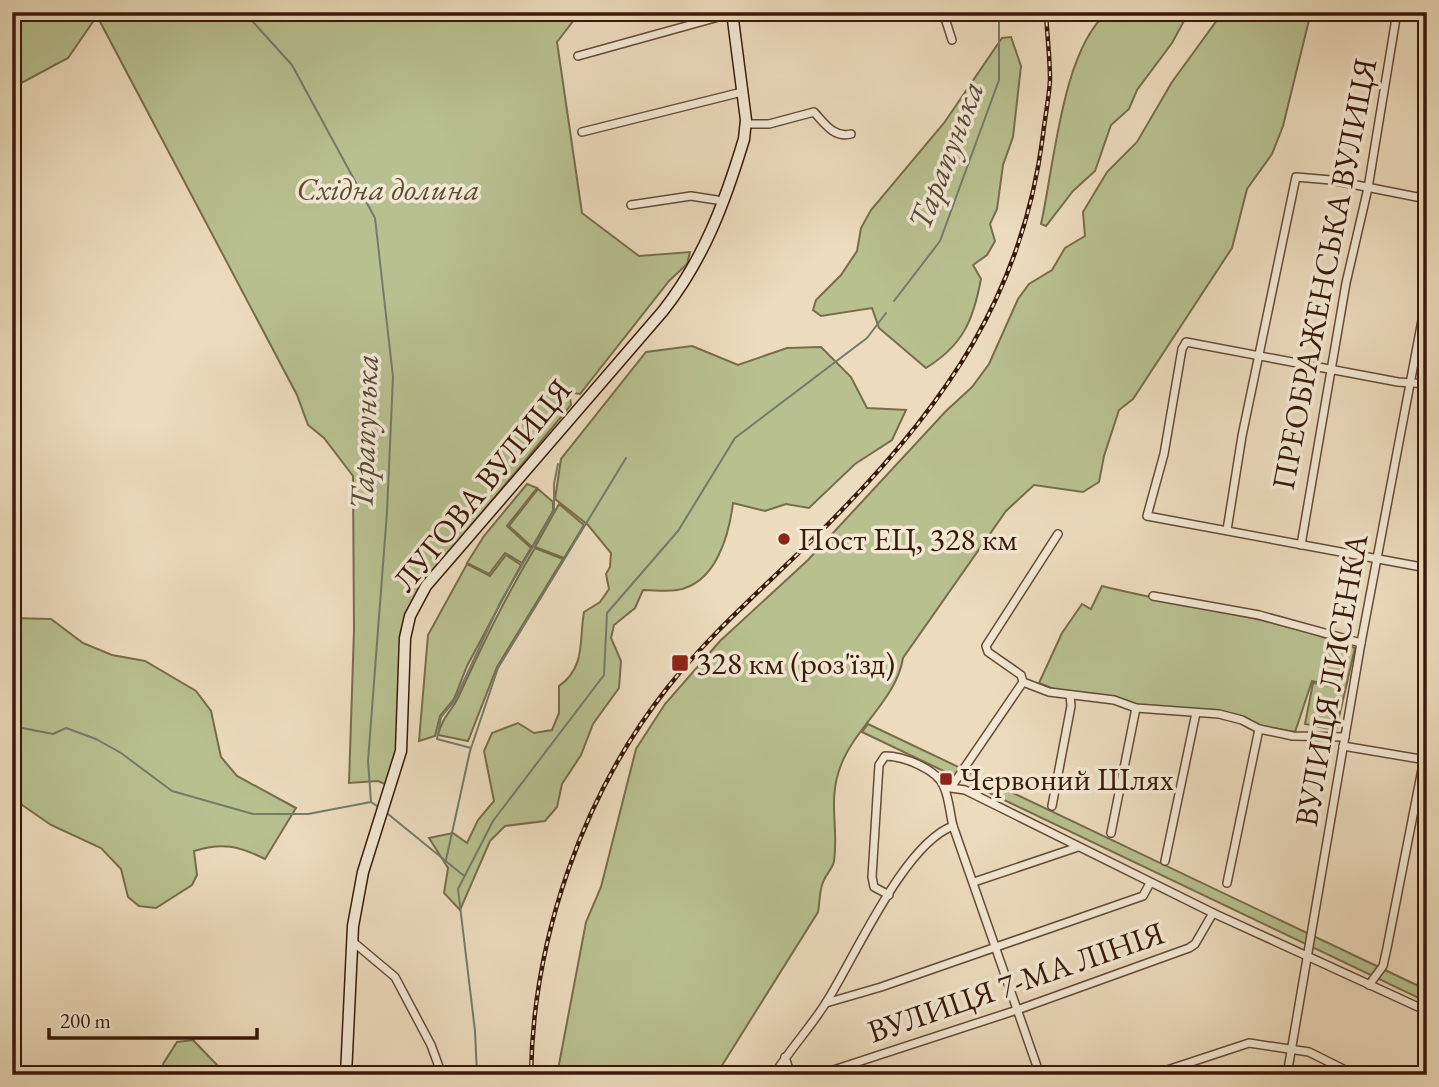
<svg xmlns="http://www.w3.org/2000/svg" width="1439" height="1087" font-family="'EB Garamond',serif">
<rect width="100%" height="100%" fill="#ecdbbd"/>
<filter id="stains"><feTurbulence type="fractalNoise" baseFrequency=".00286" numOctaves="4"/><feColorMatrix values="0 0 0 0 .2 0 0 0 0 .09 0 0 0 0 .02 0 0 0 .5 -.17"/></filter>
<radialGradient id="worn" r=".72"><stop offset=".6" stop-color="#630" stop-opacity="0"/><stop offset="1" stop-color="#630" stop-opacity=".3"/></radialGradient>
<g fill="#b8c090" stroke="#786c4c" stroke-width="2">
<polygon points="12,12 574,12 574,20 557,42 582,213 639,256 690,252 687,264 669,281 580,394 574,393 570,397 571,405 423,584 408,615 397,752 387,785 378,781 349,783 354,630 353,476 324,438 308,425 297,395 97,16 68,58 12,88"/>
<path d="M1108 12H1176L1184 21 1172 43 1137 90 1129 109 1111 125 1095 171 1073 191 1046 226 1041 224C1054 167 1062 49 1108 12Z"/>
<path d="M1223 12H1311L1283 126 1272 154 1247 189 1232 248 1133 399 1119 410 1104 456 1099 482 1083 492 1034 485 1006 511 903 658C897 698 855 728 841 765 827 801 839 826 834 861 833 868 827 873 824 880 819 889 820 902 818 912L716 1075H557L586 922 601 887 636 749 665 704 720 641 808 560 946 411 972 387 989 364 1018 299 1029 284 1052 270 1065 248 1085 236 1083 212 1107 172 1137 142 1172 82Z"/>
<path d="M1011 37 1021 66 1013 137 1003 165 997 209 990 224 995 241 987 255 973 265 981 279C973 321 963 345 926 368L879 328 872 308 821 316 813 310 816 300 841 275 857 251 861 228 871 210 944 123 1002 38Z"/>
<path d="M692 346 738 365 787 348 821 347 851 377 867 408 906 410 892 440 855 464 809 508 786 504 765 511 733 503C729 535 716 584 677 590 666 592 654 590 643 590L635 608 614 625 611 638 621 661 619 688 593 724 581 755 562 784 557 807 545 821 505 826 490 841 460 910 444 893 448 868 429 838 453 833 467 843 478 820 494 801 484 751 492 733 518 723 534 733 552 730 559 713V686C586 667 579 640 584 612L600 602 609 589 606 574 610 567 611 553 588 525 555 499 561 459 646 352Z"/>
<polygon points="527,484 537,488 507,526 531,548 522,563 505,553 489,574 467,563 484,536"/>
<polygon points="538,489 553,502 553,511 532,547 509,526"/>
<polygon points="559,504 584,525 564,558 535,547"/>
<path d="M535 548 563 559 497 667 468 741 438 735C443 716 450 713 458 698 482 646 505 597 535 548Z"/>
<polygon points="506,555 521,565 467,666 454,699 440,716 435,736 419,741 428,635 467,564 490,576"/>
<path d="M1102 586C1186 607 1274 617 1355 648L1336 730 1305 724 1313 683 1341 688 1312 681 1295 732 1261 726 1238 715 1136 705 1059 691 1039 683 1062 633 1082 604 1091 609Z"/>
<path d="M12 618 51 619 83 643 112 655 145 661 196 691 211 711 221 757 237 776 296 808 265 859C239 846 222 842 194 851L197 875 192 885 156 908 139 906 128 897 121 869 101 848 51 825 12 798Z"/>
<polygon points="868,724 1427,990 1427,1002 862,732"/>
<polygon points="193,1040 219,1067 221,1075 166,1075 163,1064 177,1042"/>
</g>
<g fill="none" stroke-linecap="round" stroke-linejoin="round">
<g stroke="#737b69" stroke-width="2">
<polyline points="244,12 292,65 375,218 393,377 387,512 368,761 371,802 377,806"/>
<polyline points="894,301 940,241 999,80 999,12"/>
<polyline points="12,726 53,734 66,728 96,739 121,753 172,791 253,814 308,814 371,802"/>
<polyline points="471,748 437,739 441,717 455,700 501,601 554,511 554,484 558,464"/>
<polyline points="388,814 463,875"/>
<polyline points="446,860 470,751 498,668 626,458"/>
<polyline points="477,1075 475,1031 458,889 493,821 604,675 607,613 678,531 735,438 867,338 886,313"/>
</g>
<defs>
<g id="street">
<polyline points="943,12 952,40"/>
<polyline points="578,56 733,13"/>
<path d="M745 124H769L814 112C825 124 834 138 851 134"/>
<polyline points="582,132 742,92"/>
<polyline points="631,205 691,196 723,201"/>
<polyline points="1427,384 1398,382 1186,342 1182,349 1164,454 1147,516 1427,568"/>
<polyline points="1227,530 1242,436 1296,177 1331,180 1427,199"/>
<polyline points="1301,545 1346,283 1368,188 1397,12"/>
<polyline points="1153,596 1259,615 1361,643"/>
<polyline points="1023,682 1049,692 1114,700 1136,708 1219,714 1242,720 1259,729 1293,736 1345,737"/>
<polyline points="1343,746 1426,760"/>
<polyline points="952,786 1023,682 1021,675 988,652 986,646 1058,534"/>
<polyline points="944,787 965,790 1213,913 1427,1011"/>
<polyline points="1052,806 1071,706 1070,695"/>
<polyline points="1111,833 1136,708"/>
<polyline points="1165,861 1196,713"/>
<polyline points="974,882 1078,847"/>
<polyline points="1227,883 1259,729"/>
<path d="M889 895 874 887 872 877 879 765 885 756C903 756 937 769 944 787 949 798 950 814 953 826L1040 1075"/>
<polyline points="352,941 395,977 431,1045 442,1075"/>
<polyline points="1369,985 1383,966 1387,948 1427,744"/>
<polyline points="826,1003 881,987 1143,896 1150,883"/>
<polyline points="785,1057 791,1075"/>
<path d="M774 1075C790 1049 811 1027 827 1001 856 955 904 844 953 826"/>
<polyline points="818,1075 1017,1010 1189,948 1195,944 1213,913"/>
<polyline points="1152,1075 1249,1043 1309,1052 1355,1075"/>
<polyline points="1287,1075 1361,643 1427,294"/>
</g>
<path id="secondary" d="M346 1075 353 926 363 872 401 751 405 638 410 616 426 586 663 311C704 259 725 202 744 139L746 120 732 12"/>
</defs>
<use href="#street" stroke="#664a35" stroke-width="10"/>
<use href="#secondary" stroke="#391908" stroke-width="13"/>
<use href="#street" stroke="#f3e8d4" stroke-width="7"/>
<use href="#secondary" stroke="#f3e8d4" stroke-width="10"/>
<defs>
<path id="rail" d="M531 1075C533 938 583 794 668 687 718 624 781 573 836 516 946 404 1023 293 1043 135 1045 117 1049 98 1050 80 1050 57 1047 35 1046 12"/>
</defs>
<use href="#rail" stroke="#391908" stroke-width="4.5"/>
<use href="#rail" stroke="#f3e8d4" stroke-width="2" stroke-dasharray="5" stroke-linecap="butt"/>
</g>
<g fill="#8f2418" stroke="#f3e8d4" stroke-width="2.5">
<circle cx="784" cy="539" r="7"/>
<rect x="671" y="654" width="18" height="18" rx="3.5"/>
<rect x="939" y="772" width="14" height="14" rx="3.5"/>
</g>
<g text-anchor="middle" stroke-width="7" stroke-linejoin="round" paint-order="stroke">
<g font-size="32" font-style="italic" fill="#5f4b31" stroke="#f3e8d4">
<text x="388" y="200">Східна долина</text>
</g>
<g font-size="32" fill="#391908" stroke="#f3e8d4">
<text transform="translate(1324 274) rotate(-79)" y="11">ПРЕОБРАЖЕНСЬКА ВУЛИЦЯ</text>
<text transform="translate(482 485) rotate(-51)" y="11">ЛУГОВА ВУЛИЦЯ</text>
<text transform="translate(1331 680) rotate(-80)" y="11">ВУЛИЦЯ ЛИСЕНКА</text>
<text transform="translate(1016 982) rotate(-19)" y="11">ВУЛИЦЯ 7-МА ЛІНІЯ</text>
</g>
<g font-size="32" fill="#391908" stroke="#f3e8d4" text-anchor="start">
<text x="798" y="550">Пост ЕЦ, 328 км</text>
<text x="696" y="674">328 км (роз'їзд)</text>
<text x="960" y="790">Червоний Шлях</text>
</g>
<g font-size="33" font-style="italic" fill="#564a39" stroke="#f3e8d4">
<text transform="translate(945 155) rotate(-69)" y="12">Тарапунька</text>
<text transform="translate(363 432) rotate(-88)" y="12">Тарапунька</text>
</g>
</g>
<rect width="1439" height="1087" fill="none" stroke="#ecdbbd" stroke-width="42"/>
<rect x="14" y="14" width="1411" height="1059" fill="none" stroke="#391908" stroke-width="3.5"/>
<rect x="21" y="21" width="1397" height="1045" fill="none" stroke="#391908" stroke-width="2"/>
<path d="M49 1028v10h208v-10" fill="none" stroke="#391908" stroke-width="3.5"/>
<text x="60" y="1028" font-size="21" fill="#391908" stroke="#f3e8d4" stroke-width="5" paint-order="stroke">200 m</text>
<rect width="100%" height="100%" filter="url(#stains)"/>
<rect width="100%" height="100%" fill="url(#worn)"/>
</svg>
